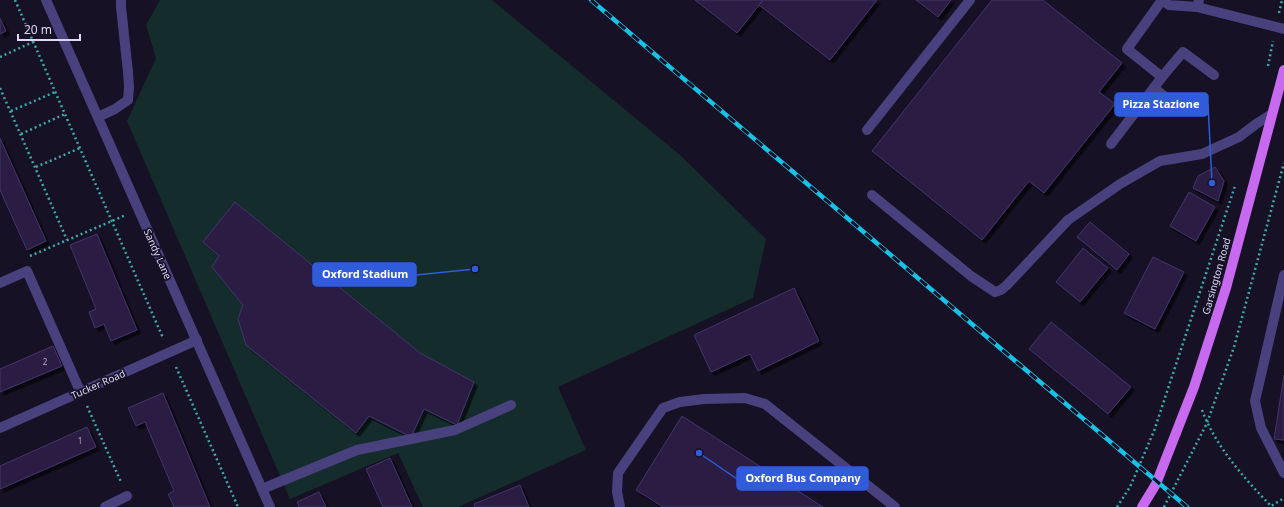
<svg xmlns="http://www.w3.org/2000/svg" width="1284" height="507" font-family="'Noto Sans',sans-serif">
<defs>
<filter id="shadow"><feDropShadow dx="3.5" dy="3.5" stdDeviation="0" flood-color="#0009"/></filter>
</defs>
<rect width="100%" height="100%" fill="#161124"/>
<polygon fill="#152c2d" points="160,0 492,0 679,154 766,239 753,298 558,387 586,450 458,507 423,507 398,453 290,499 127,121 156,58 146,25"/>
<g fill="#291f43" stroke="#43346c" filter="url(#shadow)">
<polygon points="695,0 763,0 737,33"/>
<polygon points="763,0 877,0 830,60 759,5"/>
<polygon points="916,0 951,0 938,17"/>
<polygon points="992,0 1043,0 1122,63 1099,92 1115,104 1044,193 1029,181 982,240 872,151"/>
<polygon points="0,18 6,31 0,34"/>
<polygon points="0,138 46,241 27,250 0,190"/>
<polygon points="1215,167 1224,181 1218,201 1193,188 1198,176"/>
<polygon points="1189,192 1215,207 1196,241 1170,226"/>
<polygon points="235,202 420,353 474,382 457,425 424,409 411,437 369,416 356,433 246,345 238,319 243,305 212,267 219,256 203,242"/>
<polygon points="1090,222 1129,254 1117,270 1077,237"/>
<polygon points="97,234 137,330 111,341 104,324 95,328 89,312 96,309 70,245"/>
<polygon points="1083,248 1108,268 1080,302 1056,282"/>
<polygon points="1153,257 1184,272 1155,329 1124,313"/>
<polygon points="794,288 819,341 758,371 750,354 711,372 694,335"/>
<polygon points="1051,322 1131,387 1108,414 1029,349"/>
<polygon points="53,346 62,366 0,392 0,369"/>
<polygon points="1284,375 1284,440 1274,439"/>
<polygon points="163,393 210,507 174,507 168,494 174,491 145,422 136,426 128,408"/>
<polygon points="682,416 823,507 663,507 636,490"/>
<polygon points="87,427 96,447 0,489 0,466"/>
<polygon points="390,458 412,507 383,507 366,469"/>
<polygon points="520,485 529,507 475,507 474,504"/>
<polygon points="319,492 326,507 299,507 297,502"/>
</g>
<g fill="none" stroke-linecap="round" stroke-linejoin="round">
<g stroke="#3ca9ab" stroke-width="2.5" stroke-dasharray="2 3" stroke-linecap="butt">
<polyline points="15,0 163,338"/>
<polyline points="1279,13 1282,0"/>
<polyline points="0,57 33,42"/>
<polyline points="1268,66 1273,41"/>
<polyline points="0,88 67,240"/>
<polyline points="11,111 55,92"/>
<polyline points="21,134 65,114"/>
<polyline points="36,167 80,148"/>
<polyline points="30,256 126,215"/>
<polyline points="176,367 238,507"/>
<polyline points="87,406 121,482"/>
<path d="M1202 410C1216 447 1244 478 1271 506L1284 498"/>
<polyline points="1117,507 1130,487 1154,431 1235,186"/>
<polyline points="1164,507 1207,423 1234,347 1284,163"/>
</g>
<g stroke="#48417e" stroke-width="10">
<polyline points="46,0 270,507"/>
<polyline points="1162,0 1127,49 1162,77 1183,52 1214,75"/>
<polyline points="1162,0 1169,5 1197,7"/>
<polyline points="1199,0 1197,7 1284,29"/>
<polyline points="1154,88 1175,105"/>
<polyline points="98,117 115,109 128,100 129,87 128,72 121,7 121,0"/>
<polyline points="867,130 970,0"/>
<polyline points="1111,144 1162,77"/>
<polyline points="872,195 971,276 995,292 1001,290 1007,285 1068,220 1120,184 1160,161 1202,154 1239,137 1256,124 1272,114"/>
<polyline points="1284,275 1255,401 1261,428 1284,473"/>
<polyline points="0,283 27,271 80,391"/>
<polyline points="0,428 197,340"/>
<polyline points="262,489 357,450 455,430 511,405"/>
<polyline points="105,507 127,496"/>
<polyline points="620,507 617,492 618,473 663,408 680,402 704,399 745,398 765,404 895,507"/>
</g>
<polyline stroke="#c86aef" stroke-width="10" points="1142,507 1156,484 1194,387 1226,288 1284,70"/>
<defs>
<polyline id="rail" points="591,0 1187,507"/>
</defs>
<use href="#rail" stroke="#18c2e7" stroke-width="4.5"/>
<use href="#rail" stroke="#161124" stroke-width="3" stroke-dasharray="9" stroke-linecap="butt"/>
</g>
<g text-anchor="middle" stroke-width="3.5" stroke-linejoin="round" paint-order="stroke">
<g font-size="8" fill="#b2aacd">
<text x="45" y="365">2</text>
<text x="80" y="444">1</text>
</g>
<g font-size="10" fill="#dfd8fb" stroke="#161124">
<text transform="translate(158 254) rotate(66)" y="4">Sandy Lane</text>
<text transform="translate(1216 276) rotate(-74)" y="4">Garsington Road</text>
<text transform="translate(98 384) rotate(-24)" y="4">Tucker Road</text>
</g>
</g>
<path fill="none" stroke="#305cdc" stroke-width="1.5" d="M1212 183L1208 104M475 269L416 275M699 453L737 479"/>
<g fill="#305cdc" stroke="#161124" stroke-width="1.5">
<circle cx="1212" cy="183" r="4"/>
<circle cx="475" cy="269" r="4"/>
<circle cx="699" cy="453" r="4"/>
</g>
<g fill="#305cdc" stroke="#305cdc" stroke-width="1.5">
<rect x="1115" y="93" width="93" height="23" rx="4"/>
<rect x="313" y="263" width="103" height="23" rx="4"/>
<rect x="737" y="467" width="131" height="23" rx="4"/>
</g>
<g font-size="11" text-anchor="middle" font-weight="bold" fill="#fff">
<text x="1161" y="108">Pizza Stazione</text>
<text x="365" y="278">Oxford Stadium</text>
<text x="803" y="482">Oxford Bus Company</text>
</g>
<path d="M18 34v6h62v-6" fill="none" stroke="#dfd8fb" stroke-width="2"/>
<text x="24" y="34" font-size="12" fill="#dfd8fb" stroke="#161124" stroke-width="3" paint-order="stroke">20 m</text>
</svg>
